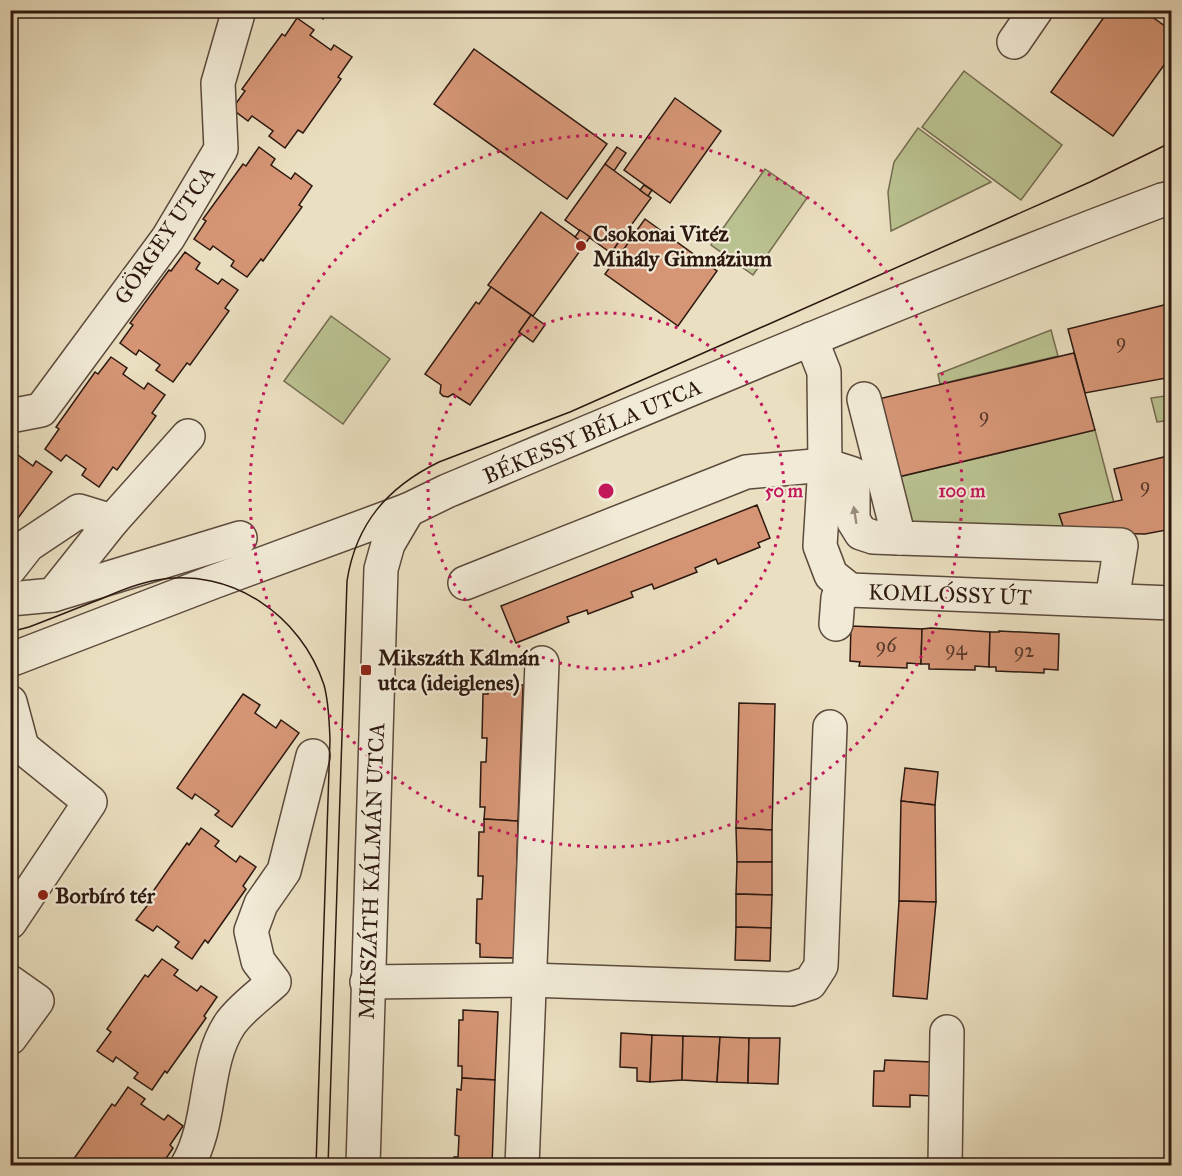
<svg xmlns="http://www.w3.org/2000/svg" width="1182" height="1176" font-family="'IM FELL Great Primer',serif">
<rect width="100%" height="100%" fill="#eadfc0"/>
<filter id="stains"><feTurbulence type="fractalNoise" baseFrequency=".00333" numOctaves="4"/><feColorMatrix values="0 0 0 0 .2 0 0 0 0 .09 0 0 0 0 .02 0 0 0 .5 -.17"/></filter>
<radialGradient id="worn" r=".72"><stop offset=".6" stop-color="#630" stop-opacity="0"/><stop offset="1" stop-color="#630" stop-opacity=".3"/></radialGradient>
<g fill="#bac190" stroke="#746c50" stroke-width="1.5">
<polygon points="964,71 1062,145 1021,200 922,127"/>
<polygon points="918,128 991,182 891,231 888,192 894,162"/>
<polygon points="765,169 807,198 753,275 711,245"/>
<polygon points="331,316 390,359 343,424 284,381"/>
<polygon points="1051,330 1058,356 940,384 938,374"/>
<polygon points="1171,395 1171,420 1157,422 1151,398"/>
<polygon points="1095,430 1114,503 1065,532 909,529 894,478"/>
</g>
<g fill="#d69676" stroke="#2d1810" stroke-width="1.5">
<polygon points="311,10 329,10 323,19"/>
<polygon points="1109,10 1142,10 1172,31 1172,54 1113,136 1051,92"/>
<polygon points="297,18 314,30 310,35 331,50 334,45 352,57 338,77 341,79 303,133 298,130 285,148 269,136 273,131 252,116 248,121 232,109 245,91 242,89 282,34 285,36"/>
<polygon points="474,49 607,144 567,199 434,104"/>
<polygon points="675,98 721,131 670,203 624,170"/>
<polygon points="259,147 275,159 271,165 291,179 295,173 312,186 299,205 302,207 263,261 261,259 247,277 231,266 234,261 213,246 210,250 194,239 206,221 203,219 243,164 246,166"/>
<polygon points="617,147 626,153 614,171 605,164"/>
<polygon points="605,164 651,198 611,253 565,220"/>
<polygon points="644,185 652,190 648,196 640,190"/>
<polygon points="541,212 585,244 533,316 488,285"/>
<polygon points="645,219 717,271 678,326 605,274"/>
<polygon points="580,230 590,237 585,244 575,237"/>
<polygon points="624,234 631,239 619,256 612,252"/>
<polygon points="185,252 200,263 196,269 218,284 222,279 238,290 225,308 229,311 190,365 187,363 173,382 156,370 160,365 139,350 136,355 120,343 133,325 130,323 169,270 171,271"/>
<polygon points="491,287 531,315 519,332 521,333 470,405 453,394 448,397 443,396 440,393 441,385 425,374 476,302 479,304"/>
<polygon points="1172,303 1172,377 1085,393 1068,329"/>
<polygon points="531,315 545,325 533,342 519,332"/>
<polygon points="1074,353 1095,430 894,478 874,400"/>
<polygon points="111,357 127,368 123,374 144,389 148,383 165,395 152,413 156,416 117,470 113,467 99,487 82,475 86,469 66,455 61,461 45,449 59,429 56,427 95,372 98,374"/>
<polygon points="10,442 18,447 14,452 33,466 36,461 52,472 10,529"/>
<polygon points="1172,455 1172,529 1145,534 1065,532 1059,514 1122,500 1114,469"/>
<polygon points="757,505 770,538 758,543 760,547 718,564 716,559 695,568 697,572 654,589 652,584 631,592 633,597 588,614 587,610 567,617 569,622 516,643 501,606"/>
<polygon points="851,626 922,629 921,664 907,663 907,668 859,666 860,662 850,661"/>
<polygon points="931,628 990,632 989,667 975,666 975,670 929,669 929,664 921,664 922,629"/>
<polygon points="999,631 1059,634 1058,670 1044,669 1044,673 996,671 996,667 989,667 990,632 999,632"/>
<polygon points="488,684 523,685 518,821 484,819 485,807 480,807 481,762 486,762 487,738 482,738 483,694 488,694"/>
<polygon points="243,694 260,705 255,713 276,728 281,720 299,733 232,827 215,815 219,811 195,794 192,799 177,788"/>
<polygon points="739,703 775,704 772,830 736,828"/>
<polygon points="905,768 938,772 935,805 901,801"/>
<polygon points="901,801 935,805 936,902 899,901"/>
<polygon points="484,819 518,821 514,958 480,957 480,944 476,943 477,899 482,899 483,876 478,876 479,832 484,832"/>
<polygon points="201,828 219,841 215,846 236,862 240,856 256,867 243,886 246,889 208,943 205,940 192,959 175,947 179,942 157,926 153,931 136,920 150,902 147,900 170,867 187,843 189,845"/>
<polygon points="736,828 772,830 772,862 737,862"/>
<polygon points="737,862 772,862 772,895 736,894"/>
<polygon points="736,894 772,895 771,928 736,927"/>
<polygon points="899,901 936,902 927,999 893,996"/>
<polygon points="736,927 771,928 770,961 735,960"/>
<polygon points="162,959 178,970 174,975 197,991 201,986 217,997 204,1016 206,1018 167,1073 165,1071 152,1090 134,1078 138,1073 116,1057 113,1062 97,1051 111,1032 107,1029 145,975 148,977"/>
<polygon points="463,1010 498,1012 495,1080 462,1078 462,1066 458,1066 459,1020 463,1020"/>
<polygon points="621,1033 652,1035 650,1082 637,1081 637,1068 620,1067"/>
<polygon points="652,1035 683,1036 682,1080 650,1082"/>
<polygon points="683,1036 720,1037 717,1082 682,1080"/>
<polygon points="720,1037 749,1038 748,1083 717,1082"/>
<polygon points="749,1038 780,1038 778,1084 748,1083"/>
<polygon points="885,1060 932,1062 931,1096 910,1095 910,1107 873,1106 874,1071 884,1071"/>
<polygon points="462,1078 495,1080 492,1166 453,1166 454,1157 458,1157 459,1136 455,1135 457,1089 461,1090"/>
<polygon points="128,1087 145,1099 141,1104 164,1120 168,1115 183,1126 170,1145 173,1148 161,1166 73,1166 76,1162 73,1160 112,1104 115,1106"/>
</g>
<g fill="none" stroke-linecap="round" stroke-linejoin="round">
<defs>
<g id="minor">
<polyline points="1014,42 1036,10"/>
<polyline points="811,339 824,372 825,465 820,546 831,575 850,590 1172,603"/>
<polyline points="864,399 899,538 1121,545 1112,600"/>
<polyline points="10,416 41,410 168,238 221,149 218,83 239,10"/>
<polyline points="10,568 28,545 79,511 112,521"/>
<polyline points="465,583 746,472 825,465 853,474 853,520 861,533 873,537 899,538"/>
<polyline points="53,595 240,538"/>
<polyline points="10,599 53,595 112,521 188,436"/>
<polyline points="836,624 838,598 850,590"/>
<path d="M10 660 213 582 408 510 447 491C684 392 921 291 1162 200L1172 198"/>
<polyline points="10,702 22,747"/>
<polyline points="10,922 90,802 22,747"/>
<polyline points="10,982 37,1001 10,1038"/>
<polyline points="367,982 529,980 791,989 810,983 821,966 830,727"/>
<path d="M187 1166C213 1122 203 1064 230 1024 240 1009 261 994 274 982L258 961 251 931 261 904 284 871 313 756"/>
<polyline points="363,1166 381,569 388,544 408,510"/>
<polyline points="522,1166 542,663"/>
<polyline points="945,1166 947,1032"/>
</g>
</defs>
<use href="#minor" stroke="#5c4a3c" stroke-width="36"/>
<use href="#minor" stroke="#f1ead6" stroke-width="33"/>
<g stroke="#2d1810" stroke-width="1.5">
<path d="M10 632 29 627C53 618 77 608 101 599 119 591 138 583 157 580 231 567 301 615 324 685 329 703 329 721 330 739L316 1166"/>
<path d="M328 1166 347 581C356 523 388 487 439 462L570 412 1090 182 1172 142"/>
</g>
</g>
<defs><path id="oneway-solid" d="M-6-.8H1V-3.2L6.5 0L1 3.2V.8H-6Z" transform="scale(1.5)"/></defs>
<use fill="#998c7d" href="#oneway-solid" transform="translate(855 515) rotate(-99)"/>
<g fill="none" stroke="#c2185b" stroke-width="3" stroke-dasharray="3 6">
<circle cx="606" cy="491" r="178"/>
<circle cx="606" cy="491" r="356"/>
</g>
<g fill="#8f2418" stroke="#f1ead6" stroke-width="2">
<circle cx="581" cy="246" r="6"/>
<rect x="360" y="664" width="12" height="12" rx="3"/>
<circle cx="43" cy="895" r="6"/>
</g>
<g text-anchor="middle" stroke-width="4.5" stroke-linejoin="round" paint-order="stroke">
<g font-size="20" fill="#57382a">
<text x="1121" y="348">9</text>
<text x="984" y="422">9</text>
<text x="1145" y="492">9</text>
<text x="886" y="652">96</text>
<text x="956" y="655">94</text>
<text x="1024" y="657">92</text>
</g>
<g font-size="22" font-weight="bold" fill="#2d1810" stroke="#f1ead6" text-anchor="start">
<text x="593" y="241">Csokonai Vitéz<tspan x="593" dy="25">Mihály Gimnázium</tspan></text>
<text x="378" y="665">Mikszáth Kálmán<tspan x="378" dy="25">utca (ideiglenes)</tspan></text>
<text x="55" y="903">Borbíró tér</text>
</g>
<g font-size="22" fill="#2d1810" stroke="#f1ead6">
<text transform="translate(164 235) rotate(-56)" y="8">GÖRGEY UTCA</text>
<text transform="translate(592 431) rotate(-23)" y="8">BÉKESSY BÉLA UTCA</text>
<text transform="translate(950 594) rotate(2)" y="8">KOMLÓSSY ÚT</text>
<text transform="translate(371 871) rotate(-88)" y="8">MIKSZÁTH KÁLMÁN UTCA</text>
</g>
</g>
<circle cx="606" cy="491" r="9" fill="#c2185b" stroke="#f1ead6" stroke-width="3"/>
<g font-size="18" text-anchor="middle" font-weight="bold" fill="#c2185b" stroke="#f1ead6" stroke-width="4.5" stroke-linejoin="round" paint-order="stroke">
<text x="784" y="497">50 m</text>
<text x="962" y="497">100 m</text>
</g>
<rect width="1182" height="1176" fill="none" stroke="#eadfc0" stroke-width="36"/>
<rect x="12" y="12" width="1158" height="1152" fill="none" stroke="#2d1810" stroke-width="3"/>
<rect x="18" y="18" width="1146" height="1140" fill="none" stroke="#2d1810" stroke-width="1.5"/>
<rect width="100%" height="100%" filter="url(#stains)"/>
<rect width="100%" height="100%" fill="url(#worn)"/>
</svg>
